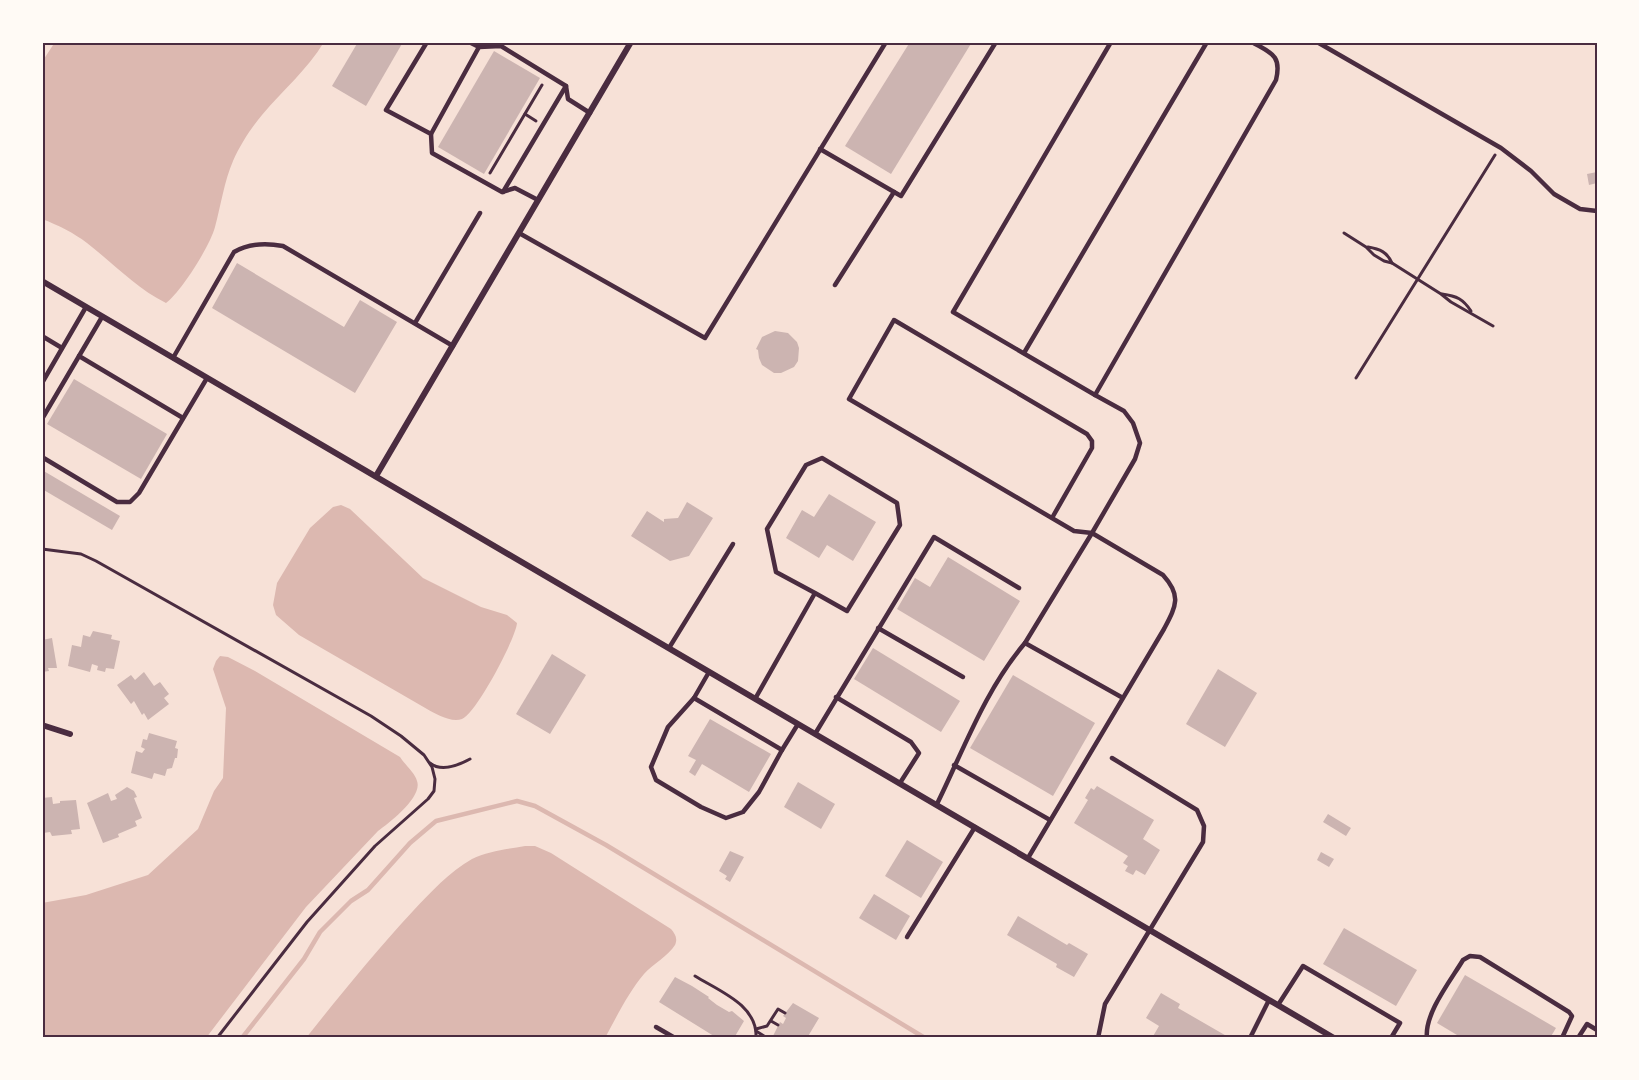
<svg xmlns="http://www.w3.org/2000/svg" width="1639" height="1080" font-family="Karla,sans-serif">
<rect width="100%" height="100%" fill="#f7e1d7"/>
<g fill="#dcb8b0">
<path d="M55 42H324C307 70 283 90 262 115 251 128 240 145 233 161 224 182 221 205 215 227 210 246 181 292 166 303 136 288 114 264 87 243 74 233 58 225 42 219V62Z"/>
<path d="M341 505 350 509 423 578 481 607 507 615 517 623C516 638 476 714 462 719 451 723 436 714 427 709L299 635 276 615 273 605 277 583 310 528 333 507Z"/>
<path d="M220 656 228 657 255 671 400 757C405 765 415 773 417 781 423 797 389 823 378 831L306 907 206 1038H42V903L86 895 148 875 198 829 214 791 223 778 226 708 213 669 216 661Z"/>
<path d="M525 846H535L551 853 671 929C675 934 678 938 675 945 669 955 652 965 644 974 628 993 617 1016 605 1038H306C341 994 375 952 413 911 431 892 449 872 472 859 488 851 508 849 525 846Z"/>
</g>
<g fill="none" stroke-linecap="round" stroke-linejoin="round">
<polyline stroke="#dcb8b0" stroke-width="4.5" points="242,1038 304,959 320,932 351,901 368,890 410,843 436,821 517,801 535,806 606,845 925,1038"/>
</g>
<g fill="#ccb4b1">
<polygon points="358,42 403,42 366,106 332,86"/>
<polygon points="910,42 972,42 891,174 845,146"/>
<polygon points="494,51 540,78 484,174 438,147"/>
<polygon points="1597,172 1597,183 1589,185 1587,174"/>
<polygon points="237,263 344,327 360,300 397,322 355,393 212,308"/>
<polygon points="775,331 788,333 797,342 799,348 798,361 794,367 781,373 774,373 762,365 759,358 758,350 756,349 762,337"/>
<polygon points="74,379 167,434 141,479 47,424"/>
<polygon points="42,470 120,516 112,530 42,489"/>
<polygon points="829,494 876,522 853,561 827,545 819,558 786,538 802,510 814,517"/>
<polygon points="687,502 713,518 689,556 670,561 631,536 647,511 664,522 664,519 678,518"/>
<polygon points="948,557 1020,601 984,661 897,609 915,578 930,587"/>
<polygon points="93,631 112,635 111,639 120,641 114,669 106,668 105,672 97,670 98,666 92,664 90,672 68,666 72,645 81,647 83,635 90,637"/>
<polygon points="52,638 57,668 48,668 49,671 42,672 42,640"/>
<polygon points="873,648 960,701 941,732 854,679"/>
<polygon points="552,654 586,675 550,734 516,714"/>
<polygon points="1218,669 1257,693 1225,747 1186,724"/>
<polygon points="144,672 154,686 160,682 169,694 164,698 169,704 148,720 144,713 142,715 134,701 131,704 117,685 131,675 135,680"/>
<polygon points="1013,675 1095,723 1053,796 970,748"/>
<polygon points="710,719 771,754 749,792 702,764 695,776 689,772 696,760 688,756"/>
<polygon points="149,733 177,741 175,748 178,749 177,758 175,758 172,768 167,769 165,776 154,773 152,779 131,773 136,751 142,753 145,749 141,747 143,739 147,740"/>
<polygon points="798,782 835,804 821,829 784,807"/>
<polygon points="1097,786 1154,820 1143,839 1160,850 1145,875 1136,870 1133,875 1125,871 1128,866 1123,863 1128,856 1074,823 1088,800 1085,798 1091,788 1094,790"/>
<polygon points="127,787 134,791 137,797 134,798 142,818 135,821 137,826 118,834 119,837 103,843 87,803 108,793 111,801 117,799 115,795"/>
<polygon points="52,797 53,804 60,803 60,801 76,800 80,829 71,830 72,834 52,836 50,832 43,833 42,798"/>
<polygon points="1328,814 1351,828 1346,836 1323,822"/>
<polygon points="907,840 943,862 921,898 885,876"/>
<polygon points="730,851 744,857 730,882 725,879 727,876 719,871"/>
<polygon points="1321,852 1334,859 1329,867 1317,860"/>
<polygon points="874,894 910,916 896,940 859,918"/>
<polygon points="1018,916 1067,945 1069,943 1088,954 1074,977 1056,967 1057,964 1007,935"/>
<polygon points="1344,928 1417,970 1396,1006 1323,964"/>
<polygon points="1465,975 1556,1028 1550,1038 1462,1038 1437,1023"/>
<polygon points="675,977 692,986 709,997 708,998 717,1005 729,1012 732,1011 744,1021 734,1038 717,1038 659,1002"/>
<polygon points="1161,993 1180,1004 1178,1008 1230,1038 1152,1038 1159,1026 1146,1018"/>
<polygon points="793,1003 819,1018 807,1038 772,1038 780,1022 783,1024 786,1018 783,1016"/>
</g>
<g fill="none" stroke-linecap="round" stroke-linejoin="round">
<g stroke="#4a2c40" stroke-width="3">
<polyline points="525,114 536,121"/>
<polyline points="490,173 542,85"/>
<polyline points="1344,233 1366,247 1374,255 1384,261 1392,263 1441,294 1451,302 1493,326"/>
<path d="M1368 247C1380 249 1387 252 1392 263"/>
<path d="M1442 294C1457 296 1463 299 1471 311"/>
<polyline points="1356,378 1495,155"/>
<polyline points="42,549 81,554 96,561 371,716 401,736 424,755 432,767 435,779 434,791 428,799 375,846 307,922 217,1038"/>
<path d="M430 763C441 772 459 765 470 759"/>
<path d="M695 976C719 991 758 1005 756 1038"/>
<polyline points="771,1021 778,1025"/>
<polyline points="756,1029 767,1026 778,1009 785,1013"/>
<polyline points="756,1031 767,1038"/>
</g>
<g stroke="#4a2c40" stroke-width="4.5">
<polyline points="427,42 386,110 431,134 432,153 502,192 515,188 538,200"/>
<polyline points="469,42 479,47 501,46 566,86 568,99 590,113"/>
<path d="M1111 42 953 312 1095 395 1276 80C1282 55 1271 53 1252 42"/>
<polyline points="1317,42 1501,148 1531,171 1554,194 1580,209 1597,211"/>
<polyline points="431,134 479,47"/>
<polyline points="820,149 901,196 996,42"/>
<polyline points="503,192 566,86"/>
<polyline points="519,233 705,338 886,42"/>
<polyline points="835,285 894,192"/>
<polyline points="415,323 480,213"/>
<polyline points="42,336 62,348"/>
<polyline points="1024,353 1207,42"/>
<polyline points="79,356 183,418"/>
<path d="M173 358 234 252C249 243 266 243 283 246L453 346"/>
<polyline points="42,383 86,307"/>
<polyline points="42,419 102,317"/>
<polyline points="42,457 117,502 130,502 139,493 207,378"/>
<polyline points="1052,518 1092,448 1092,441 1087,434 894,320 849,399 1074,531 1092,533 1135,459 1140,443 1133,423 1124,411 1095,395"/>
<polyline points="878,628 963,677"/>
<polyline points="669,648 733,544"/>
<polyline points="709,672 694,698 782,750 798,724"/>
<polyline points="836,697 911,742 919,753 900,783"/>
<polyline points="694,698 668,727 651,767 656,780 701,807 726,818 743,812 759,792 782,750"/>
<polyline points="755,699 815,593 847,611 900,525 897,503 822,458 806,465 767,529 776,572 815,593"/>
<polyline points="815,734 934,537 1019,588"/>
<polyline points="954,765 1050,820"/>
<path d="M937 804C964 749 985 690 1025 643"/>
<path d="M1028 858 1164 629C1176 606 1182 596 1163 575L1092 533 1025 643 1123 698"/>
<polyline points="907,937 975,827"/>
<polyline points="1278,1005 1303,966 1400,1023 1391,1038"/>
<polyline points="656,1027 675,1038"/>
<polyline points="1098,1038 1105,1004 1203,842 1204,826 1197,810 1112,758"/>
<polyline points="1250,1038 1269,1000"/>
<path d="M1427 1038C1424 1014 1451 980 1463 960L1470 956 1480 957 1569 1012 1572 1016 1562 1038"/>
<polyline points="1578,1038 1587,1024 1597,1030"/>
</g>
<g stroke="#4a2c40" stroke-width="6">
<polyline points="42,281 1334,1038"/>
<polyline points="376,476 631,42"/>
<polyline points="42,725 70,734"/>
</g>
</g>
<rect width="1639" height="1080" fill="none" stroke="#fffaf5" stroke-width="87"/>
<rect x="44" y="44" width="1552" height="992" fill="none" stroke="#4a2c40" stroke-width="2"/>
</svg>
